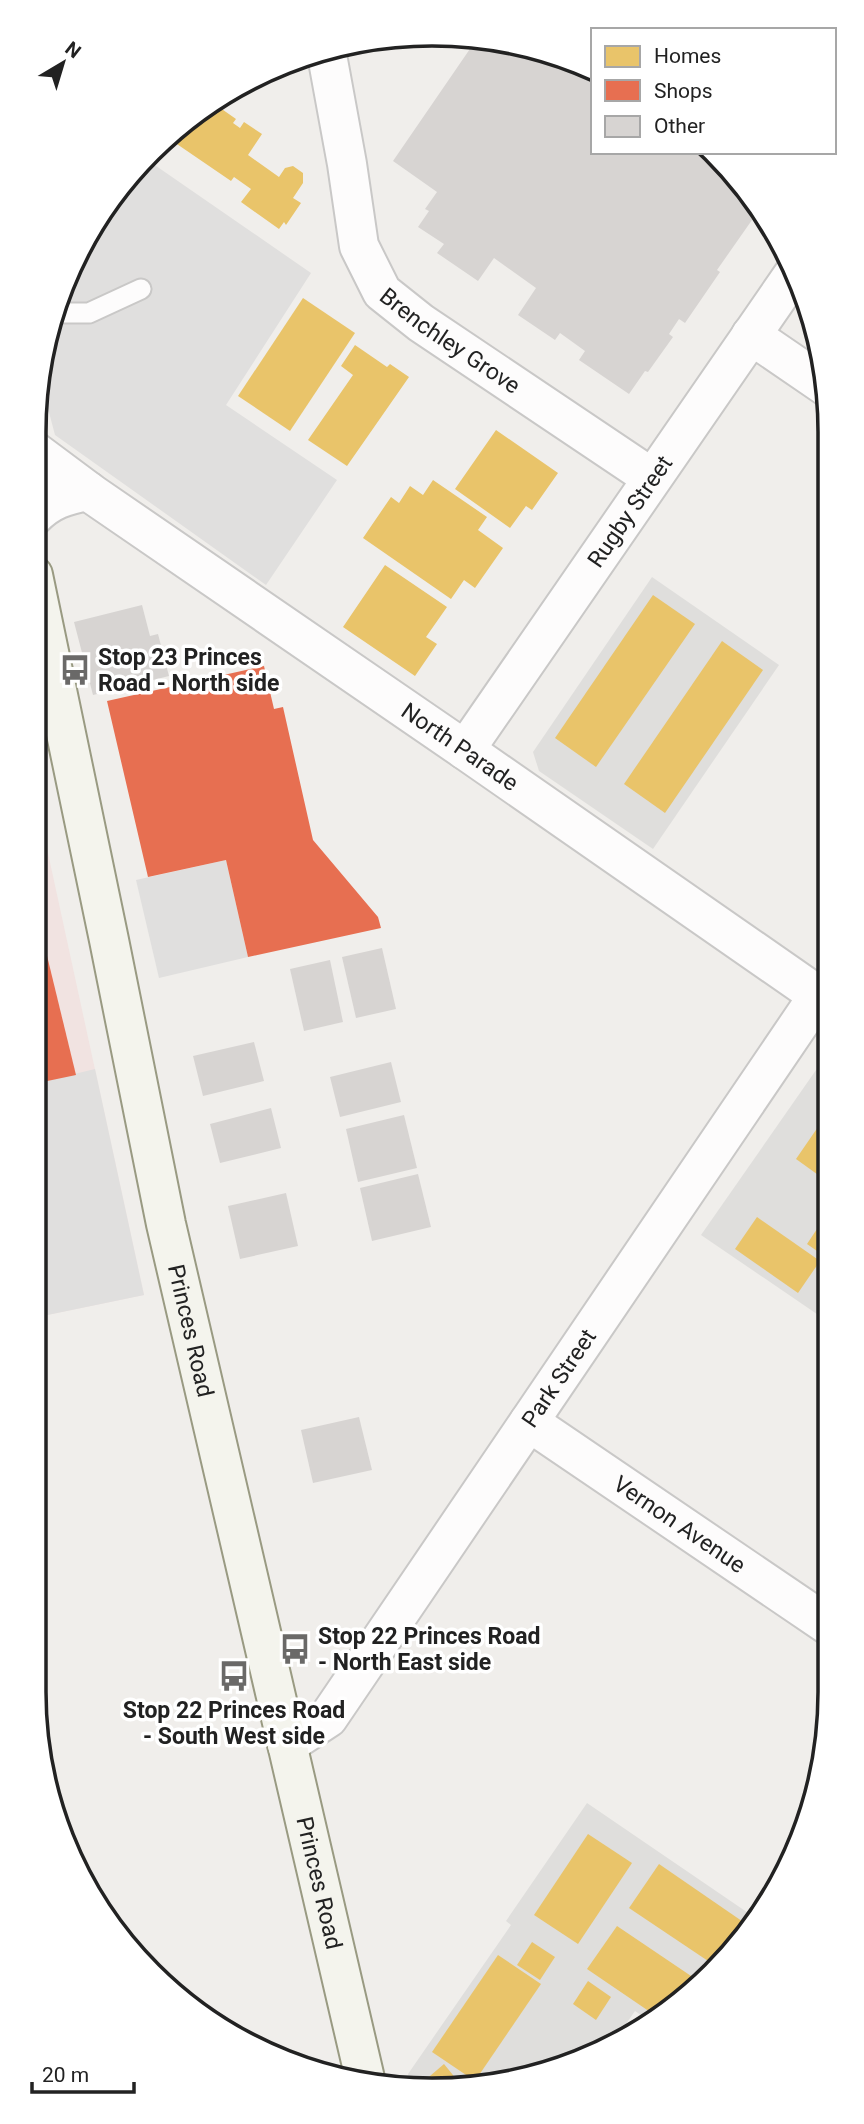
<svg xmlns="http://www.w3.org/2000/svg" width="864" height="2124" font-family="Roboto,sans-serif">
<rect width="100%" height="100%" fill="#f0eeeb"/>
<g fill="#dfdedc">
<polygon points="652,577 779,665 653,849 539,771 533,752"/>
<polygon points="829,1059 830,1323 701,1235 823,1060"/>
<polygon points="587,1803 757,1919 748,1935 650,2021 635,2011 612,2044 509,2083 411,2086 408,2074 511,1925 506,1921"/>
</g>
<polygon fill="#f1e3e1" points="33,784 144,1295 33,1318"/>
<g fill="#e0dfde">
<polygon points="146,159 311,273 226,405 337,480 266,585 55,435 41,382 54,304 103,220 110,214 108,211 132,169"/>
<polygon points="226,860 248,957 159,978 136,880"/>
<polygon points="95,1069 144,1295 33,1318 33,1084"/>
</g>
<g fill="#e9c46a">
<polygon points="216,105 236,119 233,123 240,128 244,122 262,134 248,155 279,177 285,168 293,166 303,173 303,183 293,198 301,203 286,225 284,222 279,229 241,202 251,189 234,177 231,181 171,140"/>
<polygon points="303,298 355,333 290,431 238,396"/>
<polygon points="355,345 387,367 390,364 409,377 347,466 308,440 353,375 341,366"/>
<polygon points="496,430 558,473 532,510 526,506 510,528 455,489"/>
<polygon points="433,480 487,517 478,530 503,548 475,588 464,580 451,599 363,538 391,497 399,503 410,486 423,495"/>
<polygon points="385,565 447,607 426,637 437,644 415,676 343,627"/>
<polygon points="653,595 695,624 596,767 555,738"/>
<polygon points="722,641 763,670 665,813 624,784"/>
<polygon points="829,1111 829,1180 828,1182 796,1159"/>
<polygon points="829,1211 830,1224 830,1260 807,1244"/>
<polygon points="757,1217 820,1261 798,1293 735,1249"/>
<polygon points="588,1834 632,1863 578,1944 534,1915"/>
<polygon points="659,1864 752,1928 748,1935 714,1965 629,1908"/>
<polygon points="617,1926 697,1980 656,2016 587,1969"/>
<polygon points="532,1942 555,1957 540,1980 517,1965"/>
<polygon points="498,1955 541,1984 475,2081 432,2052"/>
<polygon points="588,1981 611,1997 596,2020 573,2004"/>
<polygon points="444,2064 461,2085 426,2086 423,2082"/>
</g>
<g fill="#e76f51">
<polygon points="264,666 274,709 283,707 313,840 378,917 381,928 248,957 226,860 148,877 107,701"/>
<polygon points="33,898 76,1075 33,1084"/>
</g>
<g fill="#d7d4d2">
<polygon points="474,43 560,54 593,71 593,152 713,152 732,169 759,210 717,270 720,272 685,323 679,319 669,334 673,337 648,372 645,371 629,394 579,360 585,351 560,333 555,340 518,315 536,288 494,258 478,281 437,253 444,244 418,227 429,211 425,209 437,192 393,161"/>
<polygon points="142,605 150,636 158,634 169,676 93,695 74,622"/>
<polygon points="382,948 396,1009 356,1018 342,957"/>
<polygon points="330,960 343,1022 304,1031 290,969"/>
<polygon points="254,1042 264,1081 203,1096 193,1056"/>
<polygon points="391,1062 401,1102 340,1117 330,1077"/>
<polygon points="271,1108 281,1148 220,1163 210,1124"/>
<polygon points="404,1115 417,1168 358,1182 346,1129"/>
<polygon points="418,1174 431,1227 372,1241 360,1188"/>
<polygon points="286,1193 298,1246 240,1259 228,1206"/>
<polygon points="359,1417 372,1470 313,1483 301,1430"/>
</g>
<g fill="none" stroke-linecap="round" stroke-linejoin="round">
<defs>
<polyline id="lane" points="53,313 89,313 141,289"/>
<g id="street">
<path id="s1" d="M327 55 347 164 359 246 382 292 421 323 652 478"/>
<polyline points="751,335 827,387"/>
<path id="s2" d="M33 450 92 494 465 750 829 1003"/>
<path d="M33 517C49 500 66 495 88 491"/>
<path id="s3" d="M465 750 795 272"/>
<path id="s4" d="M529 1422 831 1627"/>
<path id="s5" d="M287 1745 328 1718 818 996"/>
</g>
<g id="secondary">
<path id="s6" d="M33 575 109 940 166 1224 366 2083"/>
</g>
</defs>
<use href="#lane" stroke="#c9c8c7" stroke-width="23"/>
<use href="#street" stroke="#c9c8c7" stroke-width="42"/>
<use href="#secondary" stroke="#999a82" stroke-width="42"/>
<use href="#lane" stroke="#fdfcfc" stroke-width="19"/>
<use href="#street" stroke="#fdfcfc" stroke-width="38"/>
<use href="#secondary" stroke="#f4f4ed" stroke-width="38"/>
</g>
<defs>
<symbol id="bus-bare" viewBox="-9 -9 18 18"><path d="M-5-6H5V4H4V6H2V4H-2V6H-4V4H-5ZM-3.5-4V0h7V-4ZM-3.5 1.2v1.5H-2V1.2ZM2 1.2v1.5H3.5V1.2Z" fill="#6a6968" stroke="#fff" stroke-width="2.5" paint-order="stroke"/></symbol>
</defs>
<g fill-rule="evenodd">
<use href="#bus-bare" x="53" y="648" width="44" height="44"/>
<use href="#bus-bare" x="273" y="1627" width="44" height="44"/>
<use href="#bus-bare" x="212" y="1654" width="44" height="44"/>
</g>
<g text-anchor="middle" stroke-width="7" stroke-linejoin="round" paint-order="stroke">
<g font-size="23" fill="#222" stroke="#fff">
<text dy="8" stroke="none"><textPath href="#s1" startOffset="329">Brenchley Grove</textPath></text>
<text dy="8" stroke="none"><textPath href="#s3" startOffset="290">Rugby Street</textPath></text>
<text dy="8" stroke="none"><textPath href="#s2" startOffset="520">North Parade</textPath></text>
<text dy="8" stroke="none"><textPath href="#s6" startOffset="772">Princes Road</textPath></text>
<text dy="8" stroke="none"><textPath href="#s5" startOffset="460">Park Street</textPath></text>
<text dy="8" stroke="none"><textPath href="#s4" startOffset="182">Vernon Avenue</textPath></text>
<text dy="8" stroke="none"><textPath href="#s6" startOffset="1339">Princes Road</textPath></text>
</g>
<g font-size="23" font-weight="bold" fill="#222" stroke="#fff" text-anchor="start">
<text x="98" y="665">Stop 23 Princes<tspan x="98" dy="26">Road - North side</tspan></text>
<text x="318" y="1644">Stop 22 Princes Road<tspan x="318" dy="26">- North East side</tspan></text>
<text x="234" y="1718" text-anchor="middle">Stop 22 Princes Road<tspan x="234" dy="26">- South West side</tspan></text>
</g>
</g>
<path d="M0 0H864V2124H0ZM432 46H432A386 386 0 0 1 818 432V1692A386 386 0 0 1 432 2078H432A386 386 0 0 1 46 1692V432A386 386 0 0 1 432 46Z" fill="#fff" fill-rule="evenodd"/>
<path fill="none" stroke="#222" stroke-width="3.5" d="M432 46H432A386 386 0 0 1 818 432V1692A386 386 0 0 1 432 2078H432A386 386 0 0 1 46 1692V432A386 386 0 0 1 432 46Z"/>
<rect x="591" y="28" width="245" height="126" fill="#ffffff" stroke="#a7a7a7" stroke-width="2"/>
<rect x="605" y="46" width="35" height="21" fill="#e9c46a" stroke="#a7a7a7" stroke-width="2"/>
<text x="654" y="63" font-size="21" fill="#222222">Homes</text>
<rect x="605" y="80" width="35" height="21" fill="#e76f51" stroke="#a7a7a7" stroke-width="2"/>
<text x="654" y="98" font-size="21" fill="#222222">Shops</text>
<rect x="605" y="116" width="35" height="21" fill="#d7d4d2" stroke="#a7a7a7" stroke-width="2"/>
<text x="654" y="133" font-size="21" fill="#222222">Other</text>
<g transform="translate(63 63) rotate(38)" stroke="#ffffff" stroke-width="5" paint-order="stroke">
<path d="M0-5L12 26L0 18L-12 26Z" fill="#222222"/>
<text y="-10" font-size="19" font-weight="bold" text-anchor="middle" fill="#222222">N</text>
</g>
<path d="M32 2082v10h102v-10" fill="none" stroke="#222222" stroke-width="3.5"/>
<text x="42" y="2082" font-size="21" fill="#222222" stroke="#ffffff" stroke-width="5" paint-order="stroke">20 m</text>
</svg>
